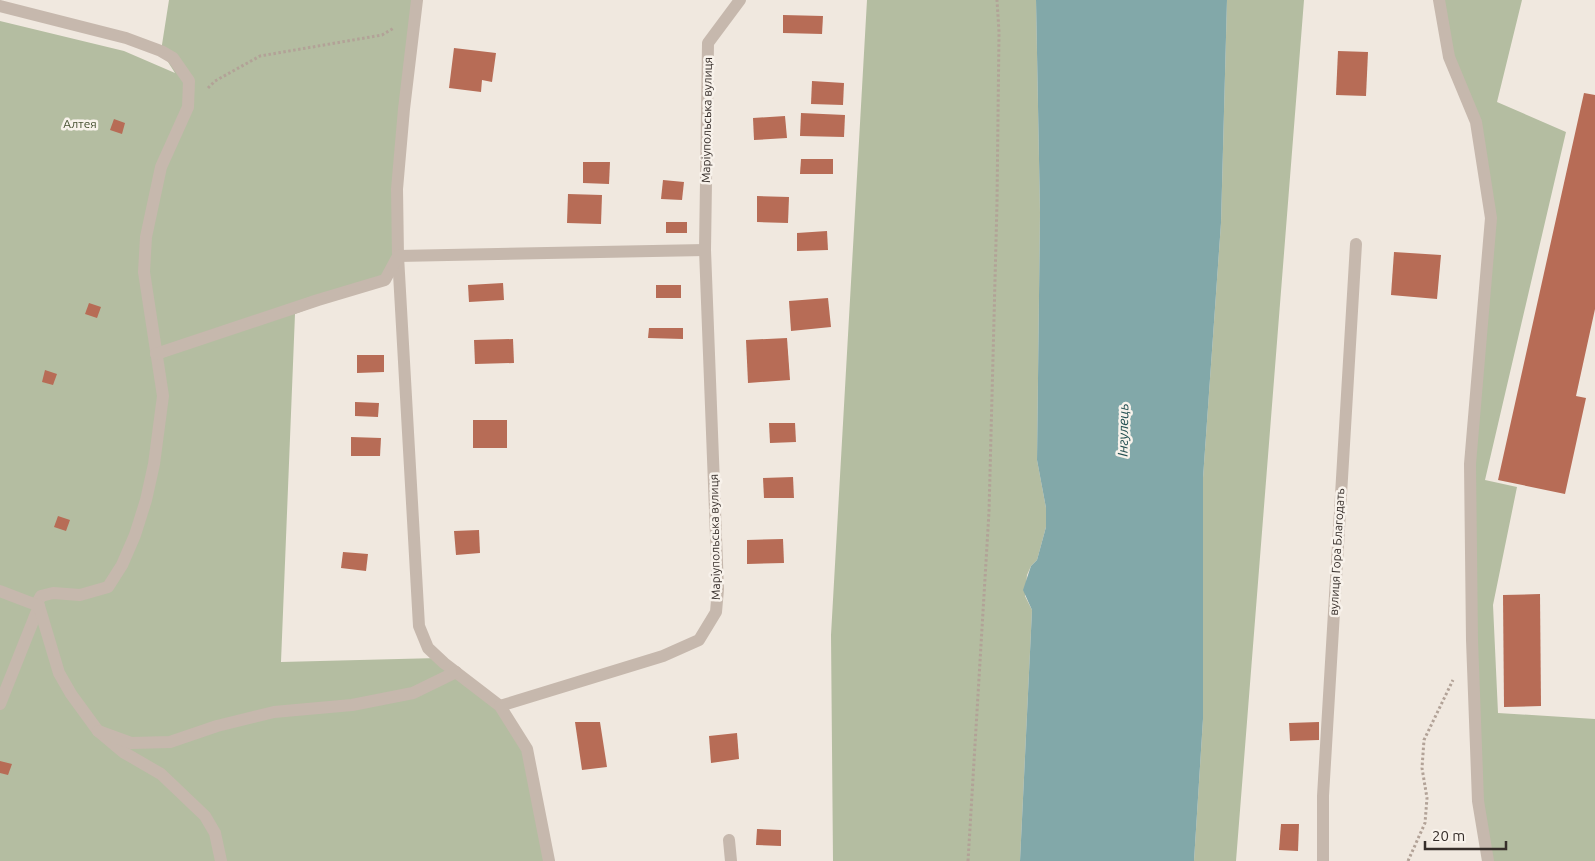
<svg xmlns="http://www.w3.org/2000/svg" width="1595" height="861" font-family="Ubuntu,sans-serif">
<rect width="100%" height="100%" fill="#f0e8df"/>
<g fill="#b4bda1">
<polygon points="169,0 413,0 398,256 385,280 295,314 281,662 438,658 500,706 527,749 549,861 0,861 0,21 124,51 175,73 161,51"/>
<polygon points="867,0 1036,0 1040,213 1037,460 1046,508 1046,527 1037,560 1031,566 1027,575 1025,596 1032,610 1020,861 833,861 831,635"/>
<polygon points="1227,0 1304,0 1236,861 1194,861 1203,719 1203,478 1221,223"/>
<polygon points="1439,0 1522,0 1497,102 1566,132 1485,480 1517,487 1493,605 1498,713 1595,719 1595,861 1488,861 1478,801 1470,464 1491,218 1476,122 1449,57"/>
</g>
<polygon fill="#82a8a9" points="1036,0 1227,0 1221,223 1203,478 1203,719 1194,861 1020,861 1032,610 1023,590 1031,566 1037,560 1046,527 1046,508 1037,460 1040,213"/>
<g fill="#b76c56">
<polygon points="783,15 823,16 822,34 783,33"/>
<polygon points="454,48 496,53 492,82 482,80 481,92 449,88"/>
<polygon points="1338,51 1368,52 1366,96 1336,95"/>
<polygon points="812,81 844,83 843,105 811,104"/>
<polygon points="1584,93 1595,95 1595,309 1576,396 1586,398 1565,494 1498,480"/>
<polygon points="801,113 845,115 844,137 800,136"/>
<polygon points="785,116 787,138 754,140 753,118"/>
<polygon points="114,119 125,123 122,134 110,130"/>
<polygon points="801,159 833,159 833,174 800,174"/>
<polygon points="583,162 610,162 609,184 583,183"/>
<polygon points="663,180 684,182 682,200 661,199"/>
<polygon points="568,194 602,195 601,224 567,223"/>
<polygon points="757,196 789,197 788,223 757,222"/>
<rect x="666" y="222" width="21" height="11"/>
<polygon points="827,231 828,250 797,251 797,233"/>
<polygon points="1394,252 1441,255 1437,299 1391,295"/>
<polygon points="503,283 504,300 469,302 468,285"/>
<rect x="656" y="285" width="25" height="13"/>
<polygon points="828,298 831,327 791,331 789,301"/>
<polygon points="89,303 101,307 97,318 85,314"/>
<polygon points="649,328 683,328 683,339 648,338"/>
<polygon points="787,338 790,380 748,383 746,340"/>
<polygon points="513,339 514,363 475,364 474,340"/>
<polygon points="357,355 384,355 384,372 357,373"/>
<polygon points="45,370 57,374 53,385 42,382"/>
<polygon points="355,402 379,403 378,417 355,416"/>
<rect x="473" y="420" width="34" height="28"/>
<polygon points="769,423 795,423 796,442 770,443"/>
<polygon points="351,437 381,438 380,456 351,456"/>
<polygon points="793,477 794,498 764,498 763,478"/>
<polygon points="58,516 70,520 66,531 54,527"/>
<polygon points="479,530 480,553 456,555 454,531"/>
<polygon points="783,539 784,563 747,564 747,540"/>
<polygon points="343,552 368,554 366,571 341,568"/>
<polygon points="1540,594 1541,706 1504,707 1503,595"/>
<polygon points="575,722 600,722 607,767 582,770"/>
<polygon points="1319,722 1319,740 1290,741 1289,723"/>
<polygon points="737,733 739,759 711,763 709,736"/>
<polygon points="0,761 12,764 8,775 0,773"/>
<polygon points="1281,824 1299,824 1298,851 1279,850"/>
<polygon points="757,829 781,830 781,846 756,845"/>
</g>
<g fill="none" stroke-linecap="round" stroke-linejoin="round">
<g stroke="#b2a297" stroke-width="3" stroke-dasharray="2.5 2.5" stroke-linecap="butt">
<polyline points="208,88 215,81 260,56 382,35 394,28"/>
<polyline points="968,861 989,512 997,203 999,32 997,0"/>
<polyline points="1408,861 1425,823 1427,798 1422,768 1424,740 1453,680"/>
</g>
<g stroke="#c6b8ad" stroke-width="12">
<polyline points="417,0 404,109 397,189 398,256 419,626 428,648 444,663 500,706 527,749 549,861"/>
<polyline points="1439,0 1449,57 1476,122 1491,218 1470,464 1472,640 1478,801 1488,861"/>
<polyline points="0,6 126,38 161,51 173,58 189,81 188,107 161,167 146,237 144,272 163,396 154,464 146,500 135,535 122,565 108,587 80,595 53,593 41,596 37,603 39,606 0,704"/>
<polyline points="156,354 318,300 385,280 398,256 705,250"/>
<polyline points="0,591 39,606 59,673 71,694 98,731 123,752 161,774 205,816 215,833 221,861"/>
<polyline points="500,706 663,656 699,640 716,612 718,589 705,250 708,43 740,0"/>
<polyline points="98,731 131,743 170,742 217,726 274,712 352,705 413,693 456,672"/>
<polyline points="729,840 731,861"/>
<polyline points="1323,861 1323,796 1356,244"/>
</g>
</g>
<g text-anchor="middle" stroke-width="5" stroke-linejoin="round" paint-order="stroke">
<g font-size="12" fill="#362e2a" stroke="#f8f2eb">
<text transform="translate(707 120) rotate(-89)" y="4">Маріупольська вулиця</text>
<text transform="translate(715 537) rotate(-91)" y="4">Маріупольська вулиця</text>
<text transform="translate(1337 552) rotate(-87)" y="4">вулиця Гора Благодать</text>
</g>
<g font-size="12" fill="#465131" stroke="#f8f2eb">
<text x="80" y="128">Алтея</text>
</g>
<g font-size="14" font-style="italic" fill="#255052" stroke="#f8f2eb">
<text transform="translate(1123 430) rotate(-89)" y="5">Інгулець</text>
</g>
</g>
<path d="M1425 841v8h81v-8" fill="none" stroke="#362e2a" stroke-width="2.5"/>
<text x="1432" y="841" font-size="15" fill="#362e2a" stroke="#f8f2eb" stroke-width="4" paint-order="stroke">20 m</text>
</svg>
